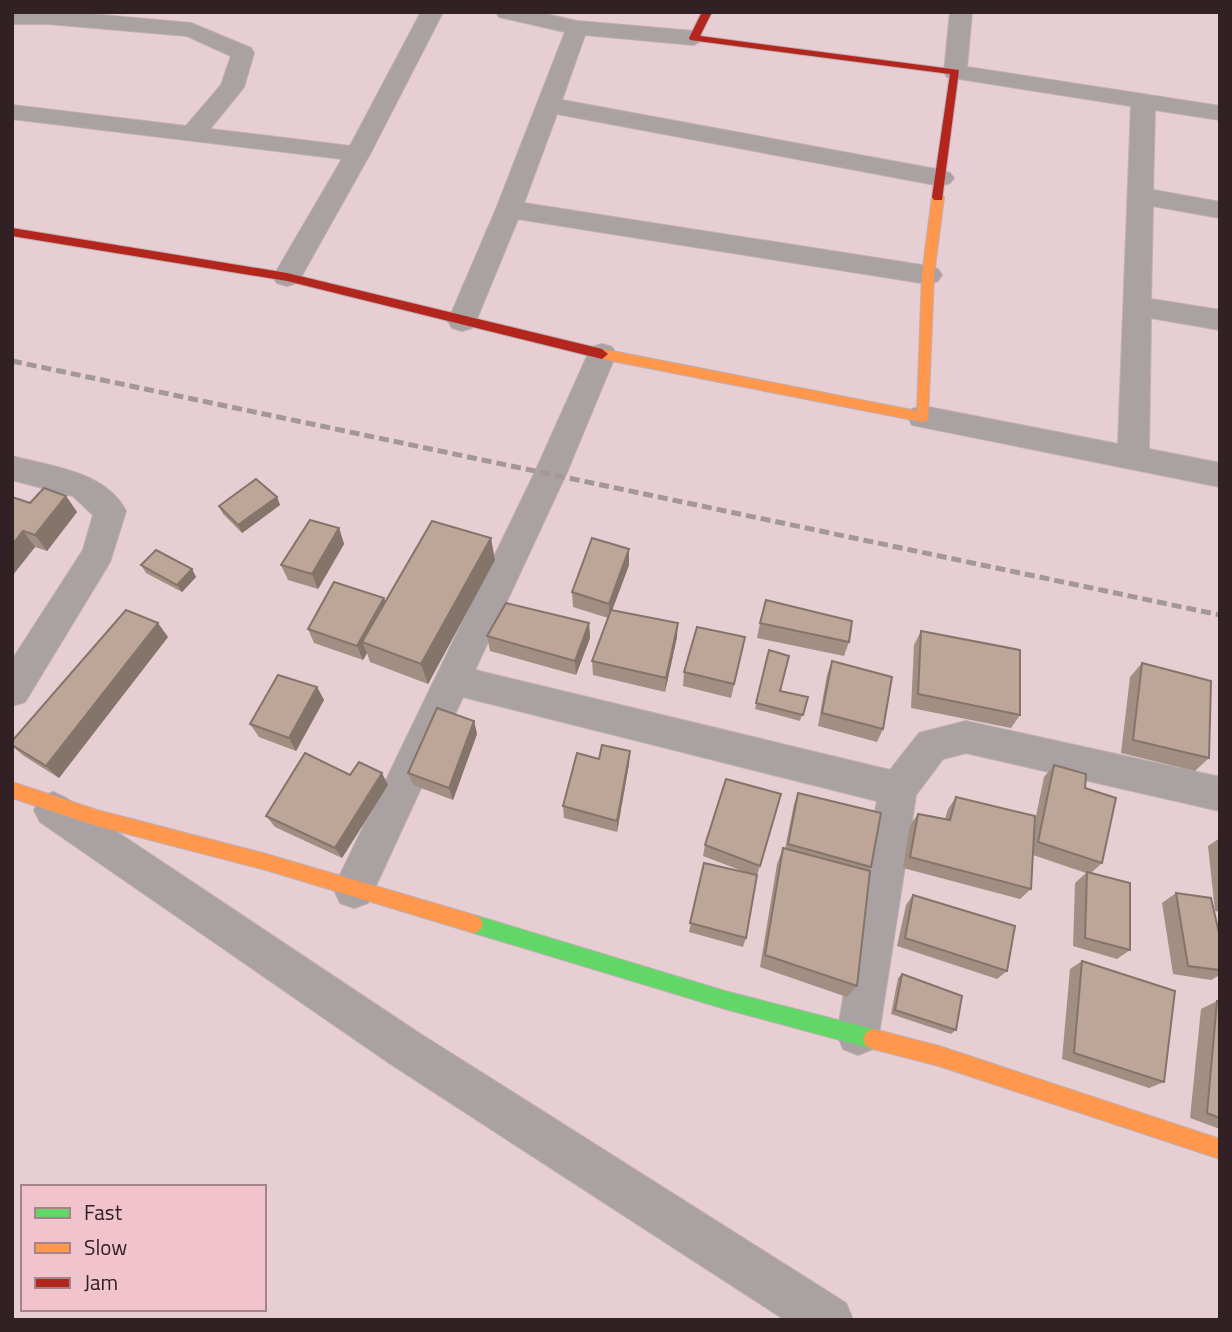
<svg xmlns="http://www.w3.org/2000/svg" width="1232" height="1332" font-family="'Titillium Web',sans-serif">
<rect width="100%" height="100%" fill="#e6ced3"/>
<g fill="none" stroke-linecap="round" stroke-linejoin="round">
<defs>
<g id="street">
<polygon points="12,12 69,12 191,23 251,48 254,53 244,87 210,129 350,146 421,12 443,12 370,154 301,277 297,283 287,286 277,283 273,277 342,159 12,119 12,105 186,126 221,85 231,56 187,36 49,24 12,24"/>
<polygon points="496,12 537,12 577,21 694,31 705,38 694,45 585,35 562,100 941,170 950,173 954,178 950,183 941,186 557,114 524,203 928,266 938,269 942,275 938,281 928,284 518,219 476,321 472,328 462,331 452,328 448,321 496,209 565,32 499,17"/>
<polygon points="950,12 972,12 967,67 1220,106 1220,120 1155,110 1153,190 1220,202 1220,218 1153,206 1151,299 1220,310 1220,330 1151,318 1149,449 1220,463 1220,487 912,425 908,417 912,409 923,406 1118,444 1131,106 947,77 944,72"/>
<polygon points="602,344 612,347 616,354 567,472 475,670 890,770 919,733 966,721 1220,777 1220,811 966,753 943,759 916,795 879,1034 873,1049 858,1055 843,1049 837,1034 877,801 463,697 368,903 354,908 340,903 334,889 340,875 535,472 588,354 592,347"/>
<path d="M12 456C52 467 105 471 126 511L110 562 25 702 12 706V660L83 550 93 515 73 496 12 480Z"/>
<polygon points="53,792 66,798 419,1033 846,1303 853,1320 785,1320 389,1063 40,822 34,810 40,798"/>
</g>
<polygon id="fast" points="474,915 725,991 873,1029 880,1032 883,1039 880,1046 873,1049 725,1009 474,933 468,930 465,924 468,918"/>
<g id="slow">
<polygon points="938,193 944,197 934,275 928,420 923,422 602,359 596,354 602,349 917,411 922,275 932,197"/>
<polygon points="12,782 97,810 266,854 474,915 480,918 483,924 480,930 474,933 266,870 97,826 12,798"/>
<polygon points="873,1029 939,1046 1220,1139 1220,1159 939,1066 873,1049 866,1046 863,1039 866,1032"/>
</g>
<g id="jam">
<polygon points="702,12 712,12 700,36 959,70 942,200 934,200 932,197 950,74 690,40 689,38"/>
<polygon points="12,228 287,273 602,349 608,354 602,359 287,281 12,236"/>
</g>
</defs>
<use href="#street" stroke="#c0aeb2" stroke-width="2"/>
<use href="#fast" stroke="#c0aeb2" stroke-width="2"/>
<use href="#slow" stroke="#c0aeb2" stroke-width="2"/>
<use href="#jam" stroke="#c0aeb2" stroke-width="2"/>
<use href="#street" fill="#aaa1a3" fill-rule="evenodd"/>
<use href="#fast" fill="#63d668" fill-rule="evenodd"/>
<use href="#slow" fill="#ff974d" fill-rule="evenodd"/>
<use href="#jam" fill="#b3261e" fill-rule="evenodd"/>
<polyline stroke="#a39799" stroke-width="5" stroke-dasharray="10 5" stroke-linecap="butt" points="12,361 1220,615"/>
</g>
<g fill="#a38e83">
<polygon points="66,496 77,512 47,551 35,547 12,576 12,497 30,503"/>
<polygon points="277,497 280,505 242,533 223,514 219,506"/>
<polygon points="339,528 344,544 318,589 288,580 281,565"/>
<polygon points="495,560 428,684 370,662 367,653 363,660 314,643 308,629 385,602"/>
<polygon points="141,565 192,569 196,577 182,592 146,573"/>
<polygon points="629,565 612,610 677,637 665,692 593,675 592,661 608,618 573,607 572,592"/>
<polygon points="589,623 590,638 576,675 490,651 487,636"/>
<polygon points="760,623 849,642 844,656 757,638"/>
<polygon points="921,631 1020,715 1011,728 911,708 914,645"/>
<polygon points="168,637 59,778 24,756 12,746"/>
<polygon points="769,650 780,691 808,697 800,721 755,709"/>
<polygon points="742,652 731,698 683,686 684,672"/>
<polygon points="832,661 883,729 877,742 818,726 827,675"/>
<polygon points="1142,663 1209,758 1195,771 1121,753 1130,677"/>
<polygon points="317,687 324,700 296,751 259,737 250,724"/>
<polygon points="474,721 477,734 453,800 413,785 408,773"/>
<polygon points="630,751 629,764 617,832 564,818 563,806 599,759"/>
<polygon points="1054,765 1085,788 1102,863 1091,873 1130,950 1117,959 1073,946 1075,883 1086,873 1033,855 1031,889 1020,899 903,868 910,825 918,814 945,819 948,809 956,797 1035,821 1044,777"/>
<polygon points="350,775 388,785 342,858 275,827 266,816"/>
<polygon points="798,793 871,867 869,871 857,986 847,997 760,967 777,864 783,848 785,849 794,804"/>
<polygon points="1220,838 1220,912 1215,911 1208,846"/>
<polygon points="705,845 760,866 757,875 746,938 743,947 689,932 704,863 745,872 703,856"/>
<polygon points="1176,893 1220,937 1220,975 1211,980 1173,974 1162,903"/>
<polygon points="913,895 1007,971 997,979 897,946 906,905"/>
<polygon points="1082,961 1164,1082 1149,1088 1062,1059 1070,969"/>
<polygon points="902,974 956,1030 951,1034 891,1014 898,978"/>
<polygon points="1217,1001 1220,1002 1220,1129 1190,1118 1201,1009"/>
</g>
<g fill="#84746a">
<polygon points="66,496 77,512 47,551 35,535"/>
<polygon points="277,497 280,505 242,533 238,525"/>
<polygon points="339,528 344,544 318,589 312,574"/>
<polygon points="23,531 35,547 12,576 12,545"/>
<polygon points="491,538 495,560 428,684 421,664"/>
<polygon points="629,549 629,565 609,619 609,604"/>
<polygon points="192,569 196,577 182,592 177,585"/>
<polygon points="384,598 389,613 362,642 367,653 363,660 357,646"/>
<polygon points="158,623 168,637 59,778 46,766"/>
<polygon points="589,623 590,638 576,675 575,661"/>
<polygon points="678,623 677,637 665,692 666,678"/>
<polygon points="317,687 324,700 296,751 289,738"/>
<polygon points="474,721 477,734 453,800 449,788"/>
<polygon points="630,751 629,764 617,832 617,821"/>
<polygon points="382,773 388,785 342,858 335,848"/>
</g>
<g fill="#bda598" stroke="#84746a" stroke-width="2">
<polygon points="256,479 277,497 238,525 219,506"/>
<polygon points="44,488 66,496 35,535 23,531 12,545 12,497 30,503"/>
<polygon points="310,520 339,528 312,574 281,565"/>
<polygon points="432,521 491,538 421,664 362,642"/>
<polygon points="592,538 629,549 609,604 572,592"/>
<polygon points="156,550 192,569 177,585 141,565"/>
<polygon points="334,582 384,598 357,646 308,629"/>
<polygon points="766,600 852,621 849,642 760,623"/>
<polygon points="506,603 589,623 575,661 487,636"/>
<polygon points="126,610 158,623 46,766 12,745 12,741"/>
<polygon points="611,610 678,623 666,678 592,661"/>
<polygon points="697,627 745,637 734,684 684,672"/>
<polygon points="921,631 1020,650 1020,715 918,694"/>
<polygon points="769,650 789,656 780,691 808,697 803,715 756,703"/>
<polygon points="832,661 892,677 883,729 822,713"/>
<polygon points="1142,663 1211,681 1209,758 1133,740"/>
<polygon points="278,675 317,687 289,738 250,724"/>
<polygon points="437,708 474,721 449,788 408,773"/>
<polygon points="602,745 630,751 617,821 563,806 577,753 599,759"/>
<polygon points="305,753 350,775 359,762 382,773 335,848 266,816"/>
<polygon points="1054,765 1086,774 1085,788 1116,798 1102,863 1038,842"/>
<polygon points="726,779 781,794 760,866 705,845"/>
<polygon points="798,793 881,813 871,867 788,844"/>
<polygon points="956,797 1035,816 1031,889 910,857 918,814 950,820"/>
<polygon points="783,848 870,871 857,986 765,955"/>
<polygon points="704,863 757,875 746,938 690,923"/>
<polygon points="1087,872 1130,883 1130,950 1085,938"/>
<polygon points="1176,893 1211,898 1220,937 1220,970 1188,966"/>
<polygon points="913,895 1015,926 1007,971 905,938"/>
<polygon points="1082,961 1175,991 1164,1082 1074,1053"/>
<polygon points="902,974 962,996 956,1030 895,1010"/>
<polygon points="1217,1001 1220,1002 1220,1118 1207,1113"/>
</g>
<rect width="1232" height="1332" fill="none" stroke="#312124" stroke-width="28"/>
<rect x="21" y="1185" width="245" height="126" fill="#f1c4cd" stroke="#a48389" stroke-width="2"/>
<rect x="35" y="1208" width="35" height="10" fill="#63d668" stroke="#a48389" stroke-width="2"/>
<text x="84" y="1220" font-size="21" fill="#312124">Fast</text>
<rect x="35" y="1243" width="35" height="10" fill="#ff974d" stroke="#a48389" stroke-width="2"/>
<text x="84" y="1255" font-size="21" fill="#312124">Slow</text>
<rect x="35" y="1278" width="35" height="10" fill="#b3261e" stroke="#a48389" stroke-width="2"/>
<text x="84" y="1290" font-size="21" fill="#312124">Jam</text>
</svg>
